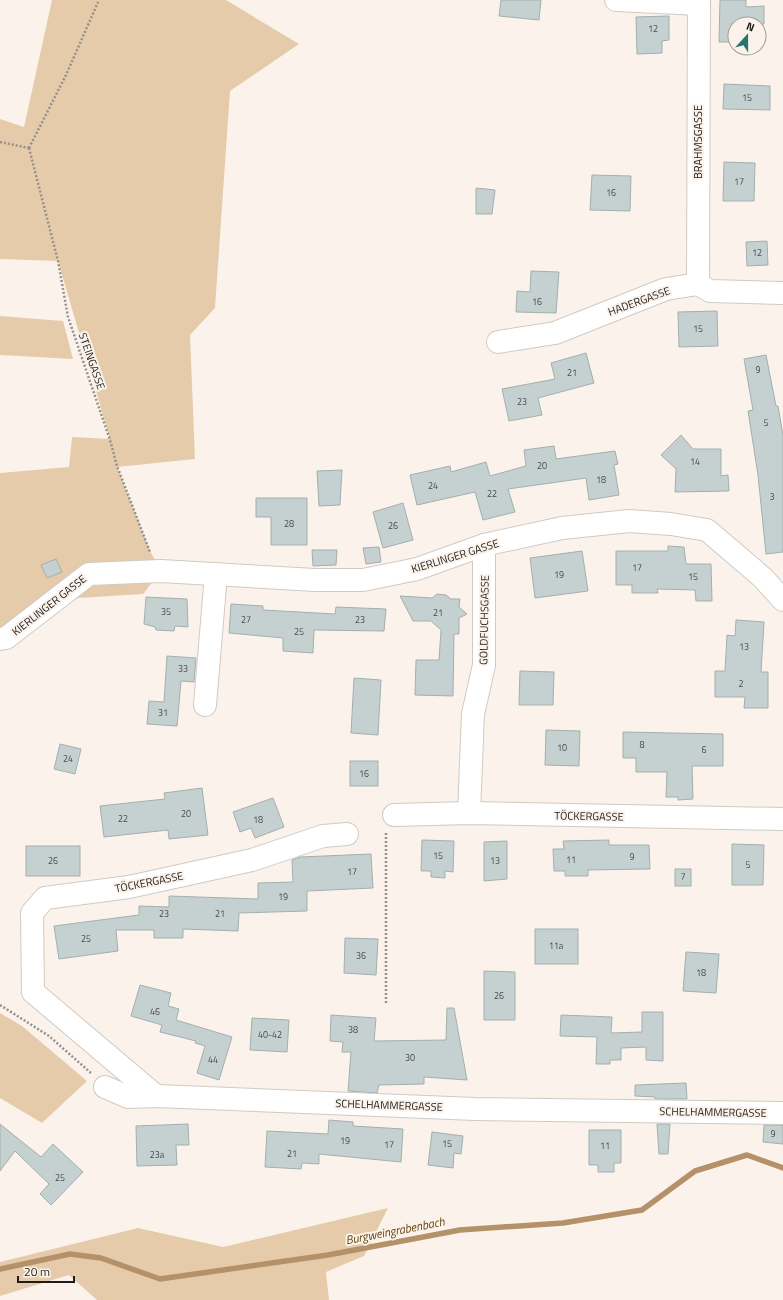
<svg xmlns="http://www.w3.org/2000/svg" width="783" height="1300" font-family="'Titillium Web',sans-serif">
<rect width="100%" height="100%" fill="#fbf3eb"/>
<g fill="#e6cbab">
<polygon points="52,0 226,0 299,44 230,91 215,308 190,335 195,459 117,467 150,551 161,571 143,594 78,598 6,638 0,639 0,473 69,467 72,437 110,439 58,261 0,259 0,119 24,127"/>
<polygon points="0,316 63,321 73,359 0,355"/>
<polygon points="0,1013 22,1026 87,1081 42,1123 0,1098"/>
<polygon points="388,1208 364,1256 326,1272 329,1300 97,1300 69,1275 0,1296 0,1262 138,1228 223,1247"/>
</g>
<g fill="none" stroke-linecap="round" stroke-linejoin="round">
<polyline stroke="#b49168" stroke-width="5.5" points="0,1269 70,1254 101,1258 160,1279 328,1255 460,1230 563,1223 642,1210 695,1171 747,1155 783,1168"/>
</g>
<g fill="#c5d1d0" stroke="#a3afae">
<polygon points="501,0 541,0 539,20 499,16"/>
<polygon points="720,0 746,0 746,7 764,6 764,24 735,24 735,42 719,42"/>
<polygon points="669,16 669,40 662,41 662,53 637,54 636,17"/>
<polygon points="724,84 770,86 770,110 723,109"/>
<polygon points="724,162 755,163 754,201 723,201"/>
<polygon points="592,175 631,176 630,211 590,210"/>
<polygon points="476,188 495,190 492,214 476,214"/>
<polygon points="767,241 768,265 747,266 746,242"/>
<polygon points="531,271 559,272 556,313 516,312 517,291 530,292"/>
<polygon points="717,311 718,346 679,347 678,312"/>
<polygon points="586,353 594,383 538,398 542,415 509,421 502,389 555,379 551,363"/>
<polygon points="766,355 776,406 778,406 783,435 783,552 766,554 758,475 748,411 753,410 744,359"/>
<polygon points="681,435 693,449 721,449 721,476 728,475 729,491 675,492 676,469 661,455"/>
<polygon points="554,446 556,459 615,451 618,464 614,465 619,495 589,500 586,478 508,489 515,512 483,520 475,492 417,505 410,475 450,466 451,472 486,462 490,476 526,466 524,450"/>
<polygon points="342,470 340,505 319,506 317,471"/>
<polygon points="256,498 307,498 307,545 271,545 271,517 256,517"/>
<polygon points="403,503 413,540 383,548 373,512"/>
<polygon points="668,546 684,547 686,564 711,564 712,601 696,601 695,590 657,589 658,593 632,593 632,585 616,585 616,551 668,551"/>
<polygon points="379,547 381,562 366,564 363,548"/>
<polygon points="312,550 337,550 336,565 313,566"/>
<polygon points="582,551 588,591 535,598 530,558"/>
<polygon points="56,559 62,572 47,578 41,565"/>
<polygon points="437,594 446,595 451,599 460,599 459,607 467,614 459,618 459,634 454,634 453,696 415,695 416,660 439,660 441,630 431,621 413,621 400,596 432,598"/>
<polygon points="146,597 187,599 188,627 175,626 174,631 156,630 155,627 144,624"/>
<polygon points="231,604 263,606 263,610 335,614 336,607 386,609 384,631 314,630 313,653 283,651 283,638 229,633"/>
<polygon points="736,620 764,622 761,672 768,672 768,708 744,708 745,697 715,697 715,671 725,671 727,635 735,636"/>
<polygon points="167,656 196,658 194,682 181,681 177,726 147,724 149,701 164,702"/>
<polygon points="520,671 554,672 553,705 519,705"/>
<polygon points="354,678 381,680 378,735 351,733"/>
<polygon points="546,730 580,731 579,766 545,765"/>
<polygon points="623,732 723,734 723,766 692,766 693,799 678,800 678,797 666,797 667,772 636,772 636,758 623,758"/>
<polygon points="60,744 81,749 75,774 54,769"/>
<rect x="350" y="761" width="28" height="25"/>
<polygon points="202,788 208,835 169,839 168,830 104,837 100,806 165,799 164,793"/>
<polygon points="273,798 284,827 255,838 251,828 240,832 233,812"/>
<polygon points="422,840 454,841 453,872 445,871 445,878 431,877 431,871 421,871"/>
<polygon points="609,840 609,845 649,845 650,869 588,870 588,876 565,876 565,871 554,871 553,849 564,849 563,841"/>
<polygon points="507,841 507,879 484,881 484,842"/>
<polygon points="732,844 764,845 763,885 732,885"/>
<rect x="26" y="846" width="54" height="30"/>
<polygon points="371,854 373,888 307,891 307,911 239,913 238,931 183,929 183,938 154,938 154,930 116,930 118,951 59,959 54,926 139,915 139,906 169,907 169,896 258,899 258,883 293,882 292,860 300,857"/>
<rect x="675" y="869" width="16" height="17"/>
<rect x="535" y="929" width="43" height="35"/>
<polygon points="345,938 378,939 376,975 344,973"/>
<polygon points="686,952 719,954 716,993 683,991"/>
<polygon points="484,971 515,972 515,1020 484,1020"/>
<polygon points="140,985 171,993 168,1006 179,1009 176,1020 232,1037 219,1080 197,1073 205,1046 195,1043 196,1041 160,1032 162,1025 131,1016"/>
<polygon points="447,1008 454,1008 467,1080 424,1077 424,1084 379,1085 377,1093 348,1091 351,1052 342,1052 343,1042 330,1041 331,1015 376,1018 374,1041 446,1040"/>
<polygon points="642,1012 663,1012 663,1061 646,1060 646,1047 621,1048 621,1060 610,1060 610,1064 596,1064 597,1037 560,1036 561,1015 612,1017 611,1033 642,1032"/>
<polygon points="252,1018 289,1020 287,1052 250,1050"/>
<polygon points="686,1083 687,1099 655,1099 655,1097 635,1096 635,1085"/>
<polygon points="329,1120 353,1122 353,1126 403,1129 401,1162 319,1154 319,1164 302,1163 301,1169 265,1167 267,1131 328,1134"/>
<polygon points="0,1124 41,1157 53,1144 83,1172 51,1205 40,1194 49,1184 15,1151 0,1171"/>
<polygon points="188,1124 189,1145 176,1145 177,1165 137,1166 136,1126"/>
<polygon points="657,1124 670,1124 668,1154 659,1154"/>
<polygon points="764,1125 783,1125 783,1144 763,1142"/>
<polygon points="589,1130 621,1130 621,1163 614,1163 614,1172 598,1172 598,1165 589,1165"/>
<polygon points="432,1132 463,1136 461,1154 454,1153 453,1168 428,1165"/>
</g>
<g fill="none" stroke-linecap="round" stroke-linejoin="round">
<defs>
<g id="minor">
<polyline points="616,0 699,4"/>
<polyline points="698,284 699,0"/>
<polyline points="498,342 555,333 666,289 698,284 710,291 783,293"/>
<polyline points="0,639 6,638 89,574 161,571 315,580 363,580 417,569 484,545 562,528 629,521 671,524 707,530 763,578 783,600"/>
<polyline points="205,705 216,574"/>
<polyline points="469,813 473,714 484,665 484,545"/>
<polyline points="394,815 469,813 783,819"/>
<polyline points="105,1087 128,1097 156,1096 475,1109 783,1113"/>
<polyline points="156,1096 33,992 32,913 45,898 129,887 252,860 323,836 347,834"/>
</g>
</defs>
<use href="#minor" stroke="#d1cac2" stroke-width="24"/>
<g stroke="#95908a" stroke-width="2.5" stroke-dasharray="2 2" stroke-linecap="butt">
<polyline points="0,142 29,148"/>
<polyline points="29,148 58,261 68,317 110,440 117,466 150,552"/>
<polyline points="29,148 66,75 99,0"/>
<polyline points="386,833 386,1005"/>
<polyline points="0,1005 49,1036 91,1073"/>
</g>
<use href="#minor" stroke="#fff" stroke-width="22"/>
</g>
<g text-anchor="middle" stroke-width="4" stroke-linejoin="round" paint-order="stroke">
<g font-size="9" fill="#484a48">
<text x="653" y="32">12</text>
<text x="747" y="101">15</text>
<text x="739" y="185">17</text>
<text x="611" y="196">16</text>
<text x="757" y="256">12</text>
<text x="537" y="305">16</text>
<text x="698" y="332">15</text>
<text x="758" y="373">9</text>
<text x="572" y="376">21</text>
<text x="522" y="405">23</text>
<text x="766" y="426">5</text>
<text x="695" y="465">14</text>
<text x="542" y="469">20</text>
<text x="601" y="483">18</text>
<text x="433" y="489">24</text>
<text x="492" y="497">22</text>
<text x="772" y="500">3</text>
<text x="289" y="527">28</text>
<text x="393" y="529">26</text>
<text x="637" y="571">17</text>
<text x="559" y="578">19</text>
<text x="693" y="580">15</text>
<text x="166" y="615">35</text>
<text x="438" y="616">21</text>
<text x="246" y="623">27</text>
<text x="360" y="623">23</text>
<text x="299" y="635">25</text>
<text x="744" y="650">13</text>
<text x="183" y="672">33</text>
<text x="741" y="687">2</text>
<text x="163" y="716">31</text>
<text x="642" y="748">8</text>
<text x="562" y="751">10</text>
<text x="704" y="753">6</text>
<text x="68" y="762">24</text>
<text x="364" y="777">16</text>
<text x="186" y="817">20</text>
<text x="123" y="822">22</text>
<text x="258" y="823">18</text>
<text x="438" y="859">15</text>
<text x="632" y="860">9</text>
<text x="571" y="863">11</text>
<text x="53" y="864">26</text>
<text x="495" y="864">13</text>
<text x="748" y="868">5</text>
<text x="352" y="875">17</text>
<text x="683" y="880">7</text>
<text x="283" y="900">19</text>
<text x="164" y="917">23</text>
<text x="220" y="917">21</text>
<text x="86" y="942">25</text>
<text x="556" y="949">11a</text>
<text x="361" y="959">36</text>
<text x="701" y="976">18</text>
<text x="499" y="999">26</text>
<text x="155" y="1015">46</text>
<text x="353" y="1033">38</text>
<text x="270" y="1038">40-42</text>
<text x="410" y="1061">30</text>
<text x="213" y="1063">44</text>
<text x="773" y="1137">9</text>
<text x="345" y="1144">19</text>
<text x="447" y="1147">15</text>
<text x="389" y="1148">17</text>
<text x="605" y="1149">11</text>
<text x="292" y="1157">21</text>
<text x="157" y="1158">23a</text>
<text x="60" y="1181">25</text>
</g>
<g font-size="11" fill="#1f1d1a" stroke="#fbf3eb">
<text transform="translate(698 142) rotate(-90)" y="4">BRAHMSGASSE</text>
<text transform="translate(639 301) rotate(-20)" y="4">HADERGASSE</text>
<text transform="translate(92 361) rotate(71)" y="4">STEINGASSE</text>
<text transform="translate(455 556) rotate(-17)" y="4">KIERLINGER GASSE</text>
<text transform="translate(49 605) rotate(-38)" y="4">KIERLINGER GASSE</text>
<text transform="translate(484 620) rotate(-89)" y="4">GOLDFUCHSGASSE</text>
<text transform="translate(589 816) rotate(1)" y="4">TÖCKERGASSE</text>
<text transform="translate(149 882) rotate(-11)" y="4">TÖCKERGASSE</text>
<text transform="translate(389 1105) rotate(2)" y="4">SCHELHAMMERGASSE</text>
<text transform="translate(713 1112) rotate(1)" y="4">SCHELHAMMERGASSE</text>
</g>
<g font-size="12" font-style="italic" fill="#684412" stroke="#fbf3eb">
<text transform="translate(395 1231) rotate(-11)" y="4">Burgweingrabenbach</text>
</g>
</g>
<g transform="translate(747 36) rotate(21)"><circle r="19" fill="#fbf3eb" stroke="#a39d97"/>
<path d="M0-3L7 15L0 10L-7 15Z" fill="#297370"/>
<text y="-6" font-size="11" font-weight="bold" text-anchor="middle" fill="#1f1d1a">N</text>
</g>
<path d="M18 1276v6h56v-6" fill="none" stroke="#1f1d1a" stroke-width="2"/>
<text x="24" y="1276" font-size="12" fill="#1f1d1a" stroke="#fbf3eb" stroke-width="3" paint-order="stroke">20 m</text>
</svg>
